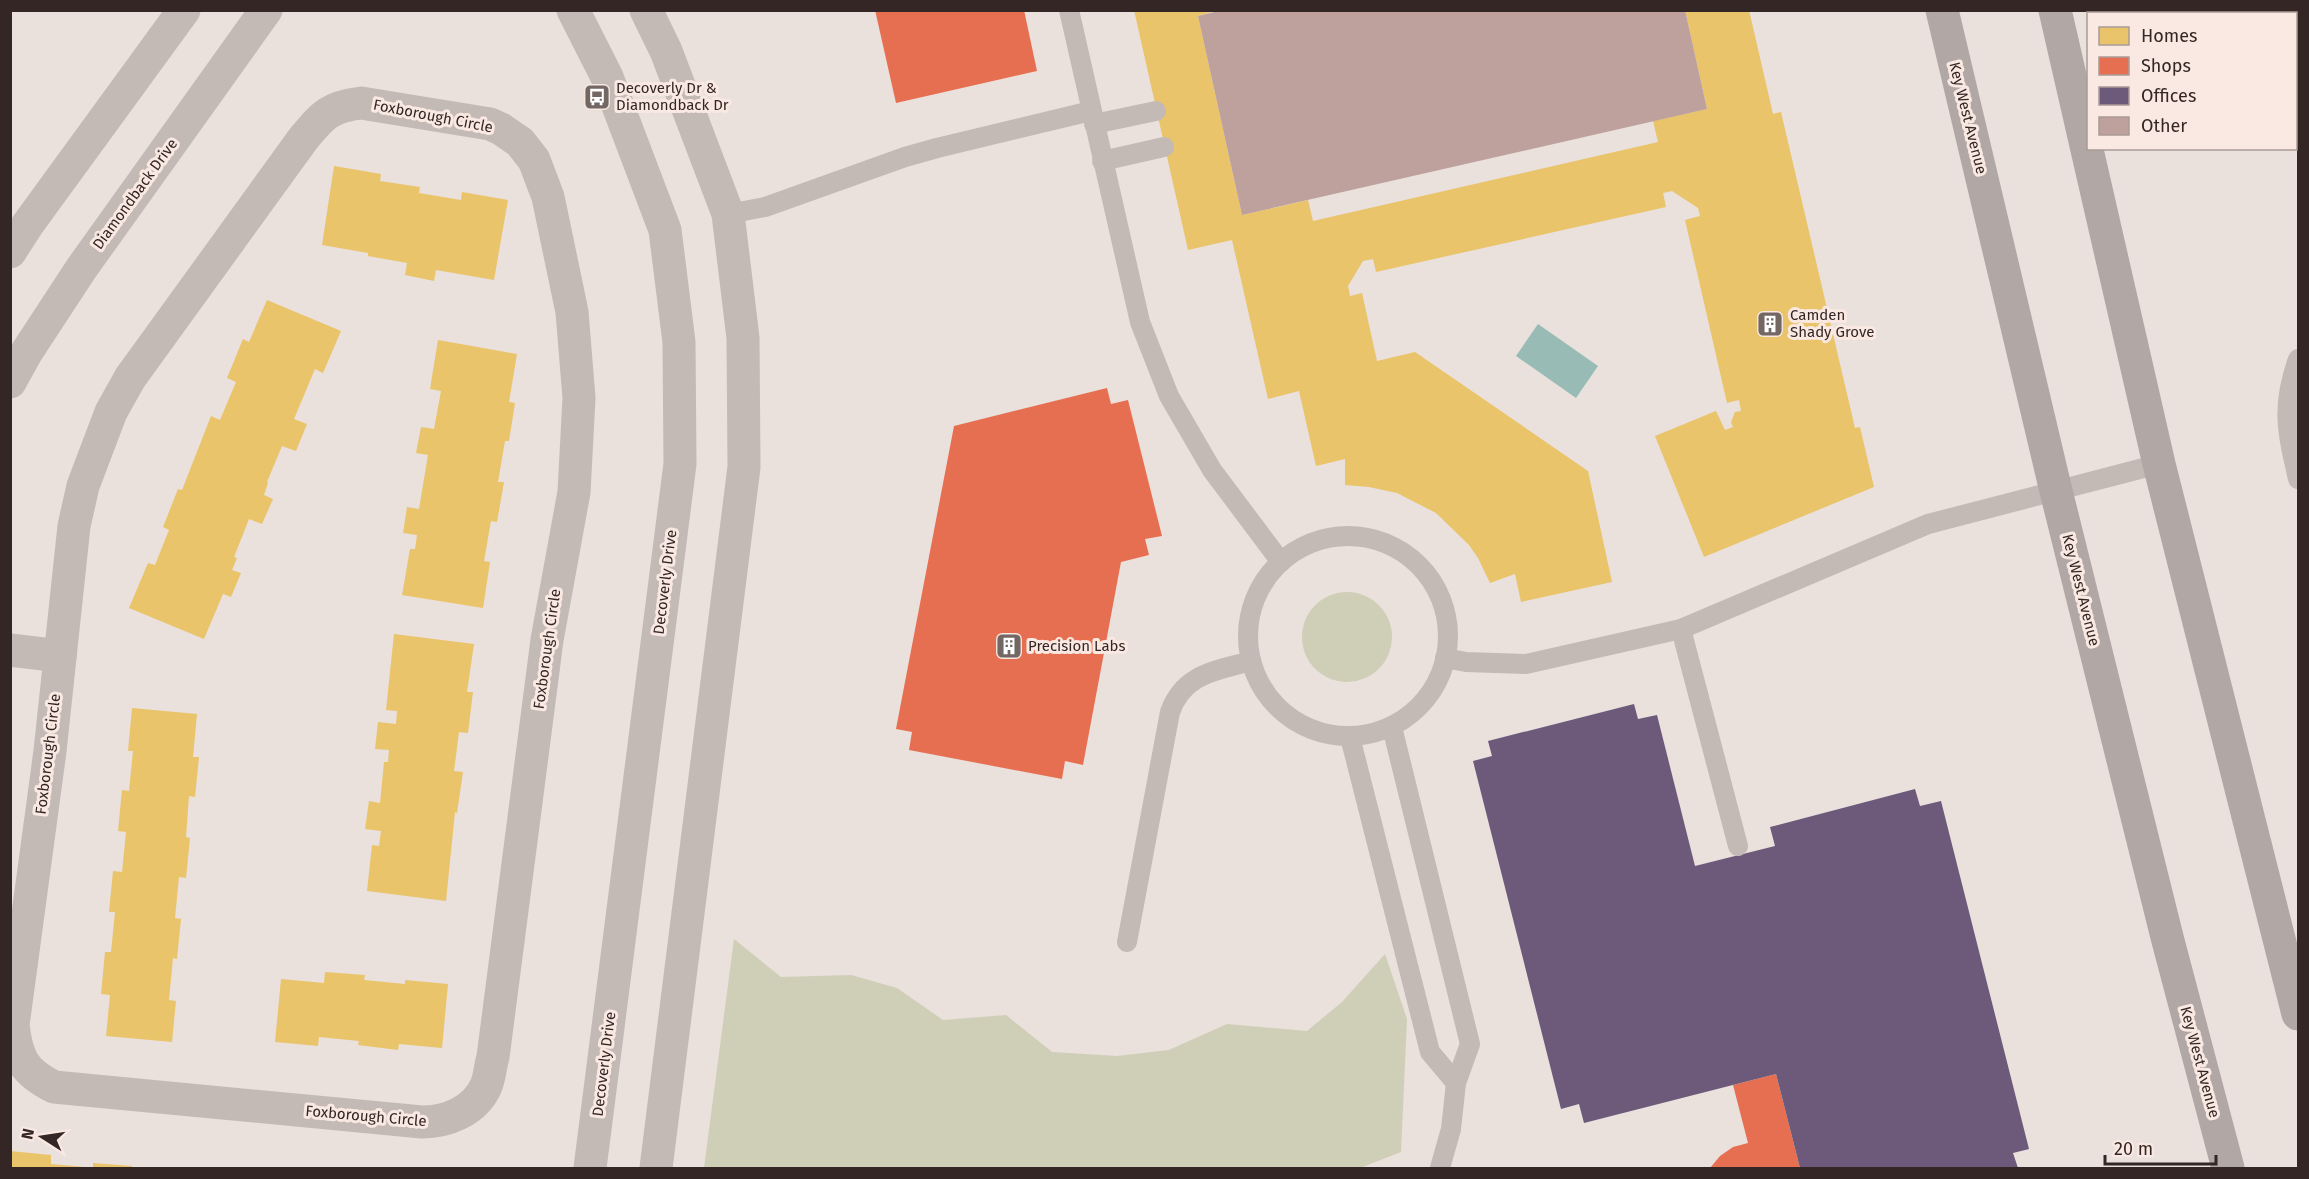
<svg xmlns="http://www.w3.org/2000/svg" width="2309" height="1179" font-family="'Fira Sans',sans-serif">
<rect width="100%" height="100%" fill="#eae0dc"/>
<g fill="#cfceb6">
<circle cx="1347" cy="637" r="45"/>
<polygon points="734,939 781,977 851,975 897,988 943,1020 1006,1015 1052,1052 1117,1056 1169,1050 1227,1024 1307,1031 1342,1002 1385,954 1407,1019 1401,1152 1360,1168 704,1168"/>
</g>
<polygon fill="#98bcb5" points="1538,324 1598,366 1576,398 1516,356"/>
<g fill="#e9c46a">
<polygon points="1134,10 1218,10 1198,16 1242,215 1308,200 1313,221 1658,142 1653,121 1707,109 1685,10 1749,10 1773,114 1781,112 1855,428 1860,427 1874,487 1704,557 1655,436 1716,411 1725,430 1733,427 1731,422 1735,412 1741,411 1739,400 1727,403 1685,220 1700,216 1698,208 1672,191 1663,193 1666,207 1376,272 1373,259 1363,261 1348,286 1350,296 1362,293 1377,361 1415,352 1588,471 1612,582 1521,602 1515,574 1490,583 1478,558 1469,545 1436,513 1397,493 1369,487 1345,485 1345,459 1316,466 1299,391 1268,399 1232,240 1188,250"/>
<polygon points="334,166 381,174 380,181 420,187 419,193 461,200 462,192 508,200 494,280 436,270 434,281 405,275 407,263 368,256 368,253 322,245"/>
<polygon points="267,300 341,331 323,373 315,369 294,419 307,424 296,451 282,446 267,482 268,483 264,495 273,499 262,524 249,519 234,557 237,558 232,570 241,573 231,597 223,594 204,639 129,608 148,563 155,565 169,530 163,527 178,489 182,490 211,416 220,420 236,382 227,378 243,339 249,342"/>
<polygon points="438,340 517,354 509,402 515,403 509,441 505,441 498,482 504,482 497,522 491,521 484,561 490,562 483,608 402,595 410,549 415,549 417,535 403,533 407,507 419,509 428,455 416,453 421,427 434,429 441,391 430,389"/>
<polygon points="394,634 474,644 467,692 473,692 468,733 459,732 454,771 463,772 457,813 455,812 446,901 367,891 372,845 379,846 381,831 365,829 369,801 380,803 384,762 388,762 389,750 375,749 378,722 396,724 397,711 386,710"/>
<polygon points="132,708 197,714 193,757 199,757 195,797 189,796 186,837 190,838 186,878 179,877 175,918 181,919 177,959 173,958 169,1000 176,1001 172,1042 106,1036 110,995 101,994 105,952 111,952 115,912 109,912 113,871 122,872 126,832 118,831 122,790 129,791 133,751 128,751"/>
<polygon points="325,972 365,975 364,980 405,984 405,980 448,984 442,1048 399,1044 398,1050 358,1045 359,1041 319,1037 318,1046 275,1042 281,979 324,983"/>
<polygon points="10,1151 51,1155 51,1164 85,1167 85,1168 10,1168"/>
<polygon points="93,1163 132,1166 132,1168 93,1168"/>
</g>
<g fill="#e76f51">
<polygon points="875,10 1024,10 1037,71 896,103"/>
<polygon points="1107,388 1111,404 1128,400 1162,536 1145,539 1149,555 1121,562 1083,765 1065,761 1062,779 909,750 912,732 896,729 954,426"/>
<polygon points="1776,1074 1800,1168 1710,1168 1720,1156 1733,1147 1748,1143 1733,1085"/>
</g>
<polygon fill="#6d597a" points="1634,704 1638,719 1657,715 1695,866 1775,846 1770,827 1915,789 1920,806 1941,801 2029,1149 2013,1153 2018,1168 1800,1168 1776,1074 1584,1123 1579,1104 1561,1109 1473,761 1492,756 1488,741"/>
<polygon fill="#bea09d" points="1222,10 1685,10 1707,109 1242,215 1198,16"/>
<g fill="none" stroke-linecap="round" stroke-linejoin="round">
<g stroke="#c3b9b5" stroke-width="20">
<polyline points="1069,10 1140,322 1169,396 1212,470 1281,562"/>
<polyline points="1094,124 1156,111"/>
<polyline points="1102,161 1164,147"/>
<polyline points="728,214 765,207 905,157 937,148 1091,111"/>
<path d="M2298 359C2281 407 2287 431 2298 479"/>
<circle cx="1348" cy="636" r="100"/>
<polyline points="1681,629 1738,846"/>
<polyline points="1445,658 1466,662 1526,664 1681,629 1928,524 2159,464"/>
<polyline points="1392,727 1470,1044 1456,1083 1451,1129 1440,1168"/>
<polyline points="1350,737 1430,1052 1456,1083"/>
<path d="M1127 942 1170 712C1184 673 1216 671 1251 661"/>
</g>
<g stroke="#c3b9b5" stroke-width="33">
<path d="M361 103 490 124 501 129 520 142 534 160 548 197 572 312 579 398 574 492 547 640 493 1057C490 1066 490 1077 486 1086 475 1111 447 1122 422 1122L54 1087C24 1072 17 1059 13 1025L50 751 74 526 83 486 111 412 130 378 303 139C323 115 329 107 361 103Z"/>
<polyline points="10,650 60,656"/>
</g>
<g stroke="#c3b9b5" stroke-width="33">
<polyline points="573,10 607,77 665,230 679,342 680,464 590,1168"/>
<polyline points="646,10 666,51 728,214 743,338 744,467 656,1168"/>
<polyline points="10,252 28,224 184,10"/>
<polyline points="10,382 26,353 81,269 266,10"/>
</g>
<g stroke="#b1a7a5" stroke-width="33">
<polyline points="1942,10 2056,491 2167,937 2228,1168"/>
<polyline points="2055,10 2159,464 2298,1014"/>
</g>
</g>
<defs>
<symbol id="bus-square" viewBox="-11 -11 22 22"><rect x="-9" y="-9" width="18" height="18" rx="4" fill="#736764" stroke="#f9e9e2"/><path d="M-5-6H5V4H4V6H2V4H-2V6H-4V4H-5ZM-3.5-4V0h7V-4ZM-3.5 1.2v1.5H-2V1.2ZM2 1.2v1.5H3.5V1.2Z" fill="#fff"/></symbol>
<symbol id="building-square" viewBox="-11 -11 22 22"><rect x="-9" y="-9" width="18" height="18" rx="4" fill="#736764" stroke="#f9e9e2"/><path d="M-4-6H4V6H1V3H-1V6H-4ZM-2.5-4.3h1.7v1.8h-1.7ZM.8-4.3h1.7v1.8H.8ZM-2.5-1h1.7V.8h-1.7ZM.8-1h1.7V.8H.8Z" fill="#fff"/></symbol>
</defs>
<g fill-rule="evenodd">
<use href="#bus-square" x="582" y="82" width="30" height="30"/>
<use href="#building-square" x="1755" y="309" width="30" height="30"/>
<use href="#building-square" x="994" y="631" width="30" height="30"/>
</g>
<g text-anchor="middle" stroke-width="6" stroke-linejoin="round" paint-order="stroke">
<g font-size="15" fill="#332624" stroke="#f9e9e2" text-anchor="start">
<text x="616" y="93">Decoverly Dr &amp;<tspan x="616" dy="17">Diamondback Dr</tspan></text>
<text x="1790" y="320">Camden<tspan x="1790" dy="17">Shady Grove</tspan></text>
<text x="1028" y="651">Precision Labs</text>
</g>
<g font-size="15" fill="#332624" stroke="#f9e9e2">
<text transform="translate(433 116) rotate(11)" y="5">Foxborough Circle</text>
<text transform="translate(1968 118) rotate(76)" y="5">Key West Avenue</text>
<text transform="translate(135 194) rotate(-54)" y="5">Diamondback Drive</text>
<text transform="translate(665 582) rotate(-83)" y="5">Decoverly Drive</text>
<text transform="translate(2081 590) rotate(76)" y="5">Key West Avenue</text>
<text transform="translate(547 649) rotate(-82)" y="5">Foxborough Circle</text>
<text transform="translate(48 754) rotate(-83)" y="5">Foxborough Circle</text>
<text transform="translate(2200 1062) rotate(75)" y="5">Key West Avenue</text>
<text transform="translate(604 1064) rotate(-83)" y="5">Decoverly Drive</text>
<text transform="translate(366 1116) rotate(5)" y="5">Foxborough Circle</text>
</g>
</g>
<rect width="2309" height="1179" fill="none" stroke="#332624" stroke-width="24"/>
<rect x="2087" y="12" width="210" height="138" fill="#f9e9e2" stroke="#aa9b96" stroke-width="1.5"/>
<rect x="2099" y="27" width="30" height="18" fill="#e9c46a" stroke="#aa9b96" stroke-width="1.5"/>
<text x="2141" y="42" font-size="18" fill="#332624">Homes</text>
<rect x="2099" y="57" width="30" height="18" fill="#e76f51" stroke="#aa9b96" stroke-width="1.5"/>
<text x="2141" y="72" font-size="18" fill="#332624">Shops</text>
<rect x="2099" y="87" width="30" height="18" fill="#6d597a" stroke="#aa9b96" stroke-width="1.5"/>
<text x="2141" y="102" font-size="18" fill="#332624">Offices</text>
<rect x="2099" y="117" width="30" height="18" fill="#bea09d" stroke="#aa9b96" stroke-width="1.5"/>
<text x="2141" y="132" font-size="18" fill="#332624">Other</text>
<g transform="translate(42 1137) rotate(282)" stroke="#f9e9e2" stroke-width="4.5" paint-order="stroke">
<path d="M0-4.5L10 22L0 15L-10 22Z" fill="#332624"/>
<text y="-9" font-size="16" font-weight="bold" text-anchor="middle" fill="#332624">N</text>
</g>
<path d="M2105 1155v9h111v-9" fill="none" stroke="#332624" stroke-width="3"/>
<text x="2114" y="1155" font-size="18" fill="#332624" stroke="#f9e9e2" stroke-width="4.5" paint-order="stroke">20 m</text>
</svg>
